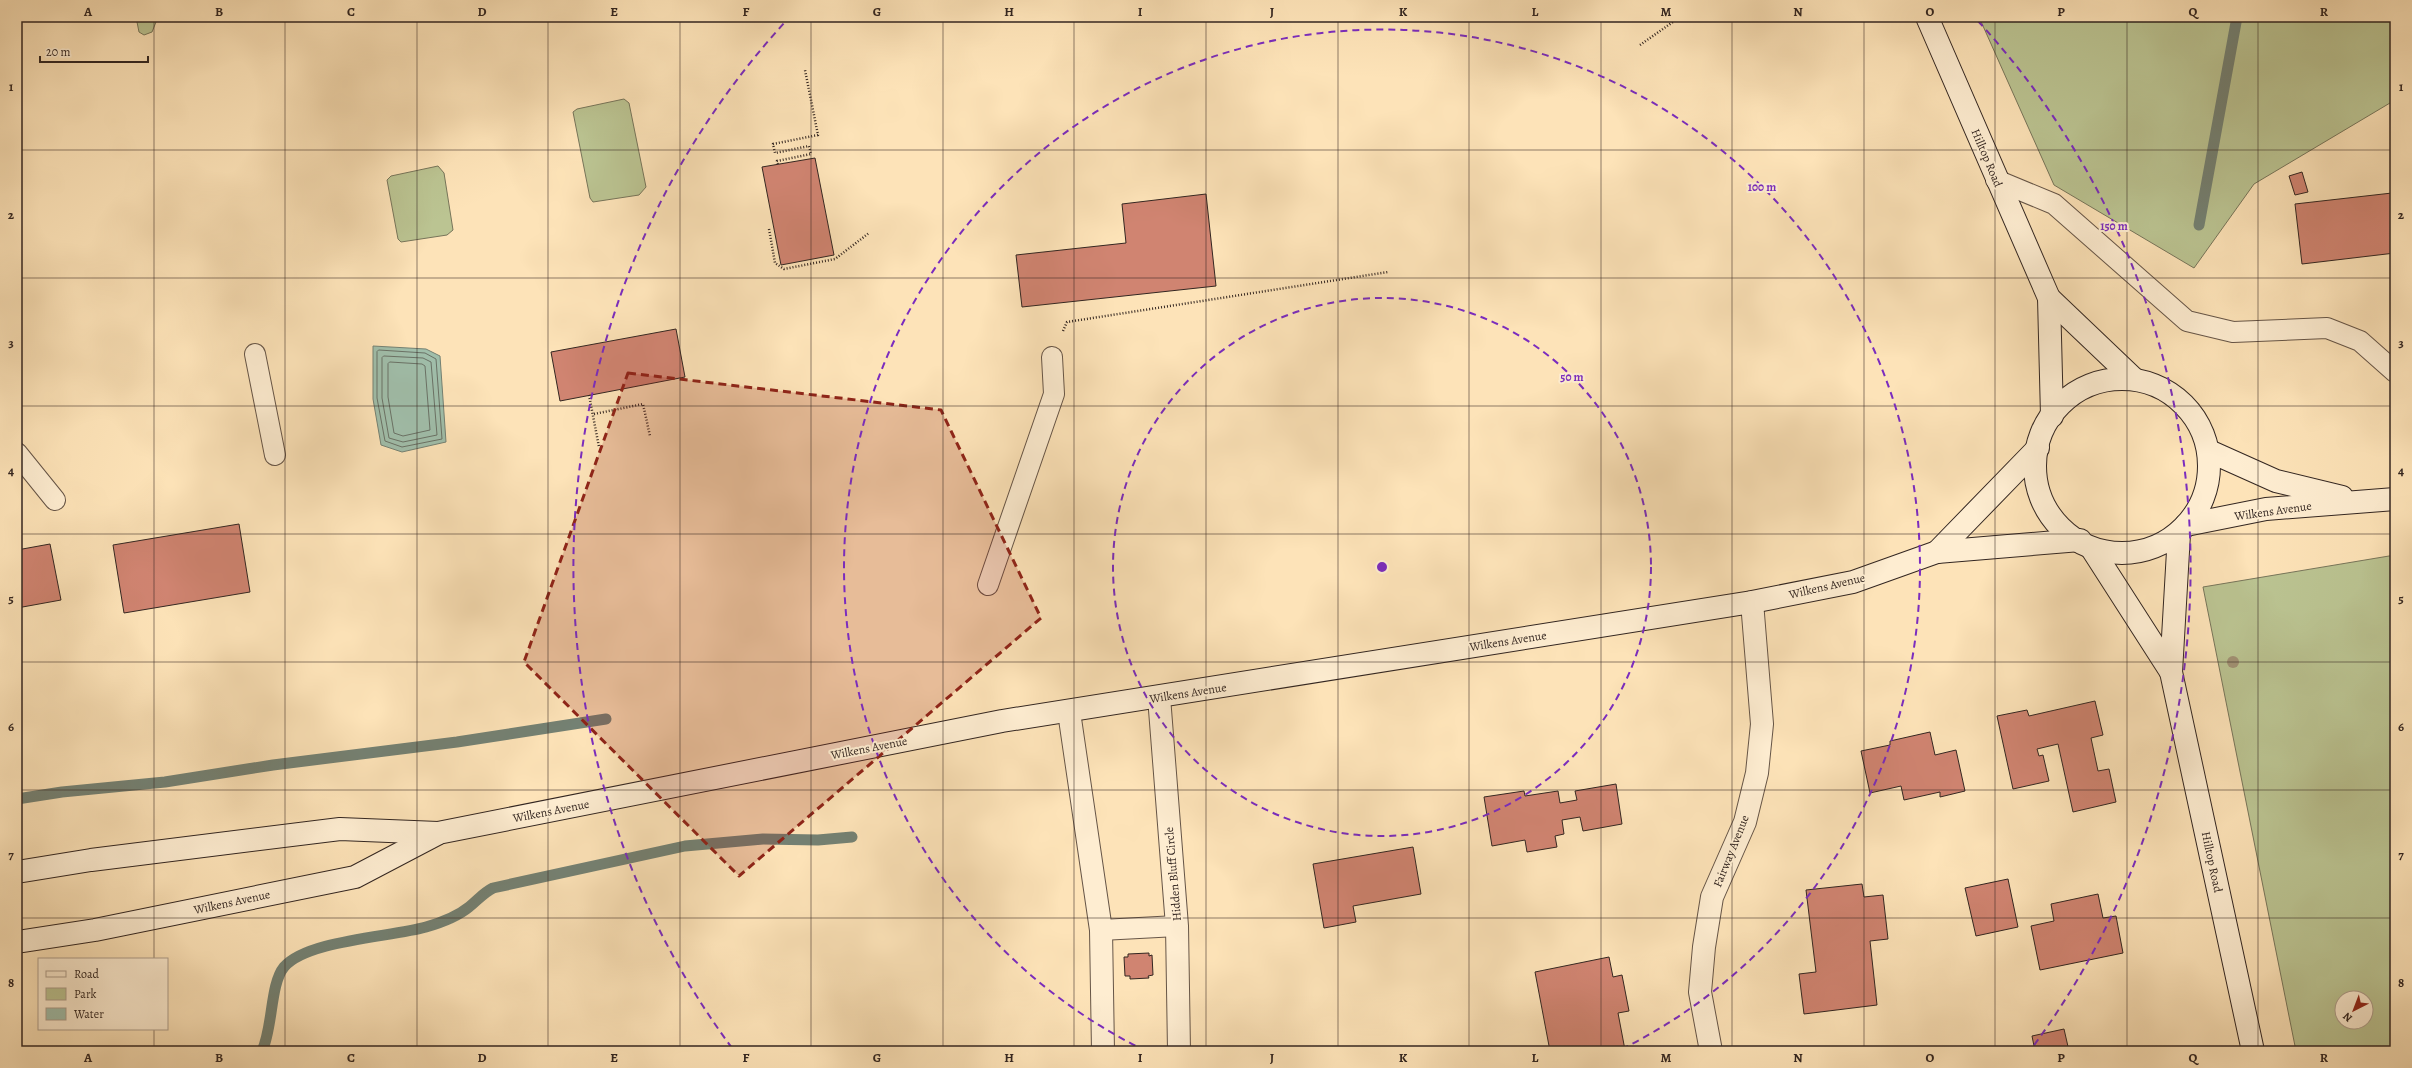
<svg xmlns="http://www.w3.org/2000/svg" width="2412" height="1068" font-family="Alegreya,serif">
<rect width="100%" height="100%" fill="#fde3b8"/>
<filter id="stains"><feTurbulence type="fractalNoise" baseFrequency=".005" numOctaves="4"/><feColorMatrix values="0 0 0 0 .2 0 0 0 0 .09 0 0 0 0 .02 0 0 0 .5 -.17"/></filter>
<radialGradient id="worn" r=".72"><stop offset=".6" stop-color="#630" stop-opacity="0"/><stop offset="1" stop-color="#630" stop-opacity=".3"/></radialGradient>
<g fill="#bbc492" stroke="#77755a" fill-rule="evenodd">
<polygon points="136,17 158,17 152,32 144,35 139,32"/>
<polygon points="1979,17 2395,17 2395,100 2254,184 2194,268 2054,185"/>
<polygon points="624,99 629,103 646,187 639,195 593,202 590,198 573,112 577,109"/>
<polygon points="438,166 444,173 453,230 447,235 401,242 398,239 387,180 391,176"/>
<path d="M2395 555V1051H2296L2203 587ZM2342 998H2366V1022H2342Z"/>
</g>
<polygon fill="#a0beaa" stroke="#748173" points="373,346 426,349 440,356 446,442 402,452 381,445 373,399"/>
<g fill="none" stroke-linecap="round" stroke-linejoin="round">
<g stroke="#6a7266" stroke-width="1">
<polygon points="379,350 425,353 436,359 442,439 402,447 385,441 377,398 377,352"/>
<polygon points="384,356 423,358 431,362 437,435 403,442 389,438 382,398 382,358"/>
<polygon points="390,362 422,364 425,366 430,430 403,436 394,433 388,397 388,364"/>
</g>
<g stroke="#748173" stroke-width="11">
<polyline points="2199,225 2237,17"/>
<polyline points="17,799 62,792 165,782 273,765 457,742 606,719"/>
<path d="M262 1051C273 1028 270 984 284 967 307 940 391 937 426 927 440 923 458 916 469 907 478 900 483 893 493 888L685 846 763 839 818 840 852 837"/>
</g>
</g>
<g fill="#d08471" stroke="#332621">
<polygon points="815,158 834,255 781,265 762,167"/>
<polygon points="2302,172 2308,192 2295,195 2289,176"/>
<polygon points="2392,193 2395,222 2395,253 2302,264 2295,204"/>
<polygon points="1206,194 1216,286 1022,307 1016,255 1126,243 1122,204"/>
<polygon points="676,329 685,377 560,401 551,352"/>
<polygon points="239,524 250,592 124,613 113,545"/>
<polygon points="50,544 61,600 17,608 17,550"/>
<polygon points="2095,701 2103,735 2091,738 2098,771 2109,769 2116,802 2073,812 2058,744 2037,749 2039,756 2043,755 2049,781 2013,789 1997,716 2027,710 2029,716"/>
<polygon points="1930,732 1935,755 1956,750 1965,791 1940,797 1940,792 1904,800 1901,786 1870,793 1861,751 1890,745 1890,741"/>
<polygon points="1616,784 1622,824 1583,831 1580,817 1562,820 1564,834 1555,836 1557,847 1527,852 1525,840 1492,846 1484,797 1524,791 1525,796 1558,791 1560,803 1577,800 1575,791"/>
<polygon points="1413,847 1421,894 1353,906 1356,922 1324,928 1313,864"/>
<polygon points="2008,879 2018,927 1976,936 1965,888"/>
<polygon points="1862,884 1864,897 1883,895 1888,939 1870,941 1877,1005 1804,1014 1799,974 1816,972 1806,890"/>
<polygon points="2098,894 2103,918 2116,916 2123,953 2040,970 2031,926 2054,921 2051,904"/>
<polygon points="1149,953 1149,956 1152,955 1153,975 1148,976 1149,978 1130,979 1130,976 1125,976 1124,957 1128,957 1128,954"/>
<polygon points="1609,957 1613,977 1622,975 1629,1011 1618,1013 1625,1050 1550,1051 1535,972"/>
<polygon points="2064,1029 2069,1051 2035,1051 2032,1036"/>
</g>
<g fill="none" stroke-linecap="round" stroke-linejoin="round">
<defs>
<g id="lane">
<polyline points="1996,180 2054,204 2187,321 2233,332 2327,328 2360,341 2395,372"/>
<polyline points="255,354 275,455"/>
<polyline points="17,453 55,500"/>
<polyline points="988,585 1054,394 1052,357"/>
<polyline points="1101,930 1177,926"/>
</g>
<g id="street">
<polyline points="1159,697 1177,926 1179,1051"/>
<polyline points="1069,712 1101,930 1103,1051"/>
<polyline points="1711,1051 1700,992 1704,947 1712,897 1745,822 1757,773 1762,724 1752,602"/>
</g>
<g id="secondary">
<polyline points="1927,17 2049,298 2052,416"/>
<polyline points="2049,298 2134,379"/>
<circle cx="2122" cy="466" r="87"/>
<polyline points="2209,451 2276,481 2342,497"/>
<polyline points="2186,525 2266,509 2395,499"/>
<polyline points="2179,534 2171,672 2253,1051"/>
<polyline points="2092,549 2171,672"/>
<polyline points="1937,552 2038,448"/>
<polyline points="17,872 91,860 340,829 438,833 1002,721 1752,602 1853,582 1937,552 2080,540"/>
<polyline points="17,942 95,930 355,877 437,834"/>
</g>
</defs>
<use href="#lane" stroke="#665547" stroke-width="22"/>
<use href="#street" stroke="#665547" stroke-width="24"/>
<use href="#secondary" stroke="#332621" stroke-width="24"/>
<g stroke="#332621" stroke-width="2.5" stroke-dasharray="1 2" stroke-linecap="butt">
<polyline points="1640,45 1680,17"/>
<polyline points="778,164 777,161 811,154 809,146 775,153 773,144 818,135 805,70"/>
<polyline points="769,229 775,263 784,269 835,259 869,233"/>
<polyline points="1063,331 1067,322 1388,272"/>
<polyline points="589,395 599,447"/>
<polyline points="594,414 643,404 650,436"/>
</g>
<use href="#lane" stroke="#feedd1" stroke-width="20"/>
<use href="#street" stroke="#feedd1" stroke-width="22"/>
<use href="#secondary" stroke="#feedd1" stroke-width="22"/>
</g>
<circle fill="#a19174" cx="2233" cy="662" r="6"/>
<path fill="#8f2418" fill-opacity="0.2" stroke="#8f2418" stroke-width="3" stroke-dasharray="8 5" stroke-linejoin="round" d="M628 373 941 410 1041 618 739 876 524 662Z"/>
<path fill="none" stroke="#332621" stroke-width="1" stroke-opacity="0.55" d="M154 17V959M285 17V1051M417 17V1051M548 17V1051M680 17V1051M811 17V1051M943 17V1051M1074 17V1051M1206 17V1051M1338 17V1051M1469 17V1051M1601 17V1051M1732 17V1051M1864 17V1051M1995 17V1051M2127 17V1051M2258 17V1051M17 150H2395M17 278H2395M17 406H2395M17 534H2395M17 662H2395M17 790H2395M17 918H2395M154 1029V1051"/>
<g fill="none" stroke="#7b2cbf" stroke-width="2" stroke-dasharray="7 5">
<circle cx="1382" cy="567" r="269"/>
<path d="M1146 1051A538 538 0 1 1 1618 1051"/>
<path d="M732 1048A808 808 0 0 1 786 21M1978 21A808 808 0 0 1 2032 1048"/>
</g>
<g text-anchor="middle" stroke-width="4" stroke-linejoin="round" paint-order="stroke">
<g font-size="12" fill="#332621" stroke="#feedd1">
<text transform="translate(1987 158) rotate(67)" y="4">Hilltop Road</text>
<text transform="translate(2273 511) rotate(-8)" y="4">Wilkens Avenue</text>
<text transform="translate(1827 586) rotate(-13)" y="4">Wilkens Avenue</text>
<text transform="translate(1508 641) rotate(-9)" y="4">Wilkens Avenue</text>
<text transform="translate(1188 693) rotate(-9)" y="4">Wilkens Avenue</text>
<text transform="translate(869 748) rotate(-11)" y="4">Wilkens Avenue</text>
<text transform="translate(551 811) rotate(-11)" y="4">Wilkens Avenue</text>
<text transform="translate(1731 851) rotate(-68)" y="4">Fairway Avenue</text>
<text transform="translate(2212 862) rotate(78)" y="4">Hilltop Road</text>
<text transform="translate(1173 874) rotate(-95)" y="4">Hidden Bluff Circle</text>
<text transform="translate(232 902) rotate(-12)" y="4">Wilkens Avenue</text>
</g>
</g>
<circle cx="1382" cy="567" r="6" fill="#7b2cbf" stroke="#feedd1" stroke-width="2"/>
<g font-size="12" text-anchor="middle" font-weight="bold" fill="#7b2cbf" stroke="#feedd1" stroke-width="4" stroke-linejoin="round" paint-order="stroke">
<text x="1762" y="191">100 m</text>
<text x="2114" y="230">150 m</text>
<text x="1572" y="381">50 m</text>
</g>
<rect width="2412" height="1068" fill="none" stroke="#fde3b8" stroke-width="44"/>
<rect x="38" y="958" width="130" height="72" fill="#feedd1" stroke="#ad9d8b"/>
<rect x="46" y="971" width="20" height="6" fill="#feedd1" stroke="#ad9d8b"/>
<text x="74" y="978" font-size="12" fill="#332621">Road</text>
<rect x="46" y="988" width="20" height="12" fill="#bbc492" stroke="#ad9d8b"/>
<text x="74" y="998" font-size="12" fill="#332621">Park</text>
<rect x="46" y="1008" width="20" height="12" fill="#a0beaa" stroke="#ad9d8b"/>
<text x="74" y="1018" font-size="12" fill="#332621">Water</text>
<g transform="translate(2354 1010) rotate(222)"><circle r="19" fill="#feedd1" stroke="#ad9d8b"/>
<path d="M0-3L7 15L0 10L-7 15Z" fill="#8f2418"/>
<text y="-6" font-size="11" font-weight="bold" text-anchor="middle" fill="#332621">N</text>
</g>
<path d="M40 56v6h108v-6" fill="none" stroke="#332621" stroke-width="2"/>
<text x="46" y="56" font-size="12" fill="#332621" stroke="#feedd1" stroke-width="3" paint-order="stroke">20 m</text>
<rect x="22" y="22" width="2368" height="1024" fill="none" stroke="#332621" stroke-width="1.5"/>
<g font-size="13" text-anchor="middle" font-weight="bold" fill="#332621">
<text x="88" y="16">A</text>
<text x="219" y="16">B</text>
<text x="351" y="16">C</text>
<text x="482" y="16">D</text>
<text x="614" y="16">E</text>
<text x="746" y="16">F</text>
<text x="877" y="16">G</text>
<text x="1009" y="16">H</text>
<text x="1140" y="16">I</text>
<text x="1272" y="16">J</text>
<text x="1403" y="16">K</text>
<text x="1535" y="16">L</text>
<text x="1666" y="16">M</text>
<text x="1798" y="16">N</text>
<text x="1930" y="16">O</text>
<text x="2061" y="16">P</text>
<text x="2193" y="16">Q</text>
<text x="2324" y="16">R</text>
<text x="11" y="91">1</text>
<text x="2401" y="91">1</text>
<text x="11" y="219">2</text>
<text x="2401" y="219">2</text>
<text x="11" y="347">3</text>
<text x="2401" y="347">3</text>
<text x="11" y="475">4</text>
<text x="2401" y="475">4</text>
<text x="11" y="603">5</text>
<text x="2401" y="603">5</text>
<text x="11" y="731">6</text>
<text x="2401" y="731">6</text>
<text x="11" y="859">7</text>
<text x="2401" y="859">7</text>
<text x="11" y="987">8</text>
<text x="2401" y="987">8</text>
<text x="88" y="1062">A</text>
<text x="219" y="1062">B</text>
<text x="351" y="1062">C</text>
<text x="482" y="1062">D</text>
<text x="614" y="1062">E</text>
<text x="746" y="1062">F</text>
<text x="877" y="1062">G</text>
<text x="1009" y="1062">H</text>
<text x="1140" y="1062">I</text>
<text x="1272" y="1062">J</text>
<text x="1403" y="1062">K</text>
<text x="1535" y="1062">L</text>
<text x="1666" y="1062">M</text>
<text x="1798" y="1062">N</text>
<text x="1930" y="1062">O</text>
<text x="2061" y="1062">P</text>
<text x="2193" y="1062">Q</text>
<text x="2324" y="1062">R</text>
</g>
<rect width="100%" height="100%" filter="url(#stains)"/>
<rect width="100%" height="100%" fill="url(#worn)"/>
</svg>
